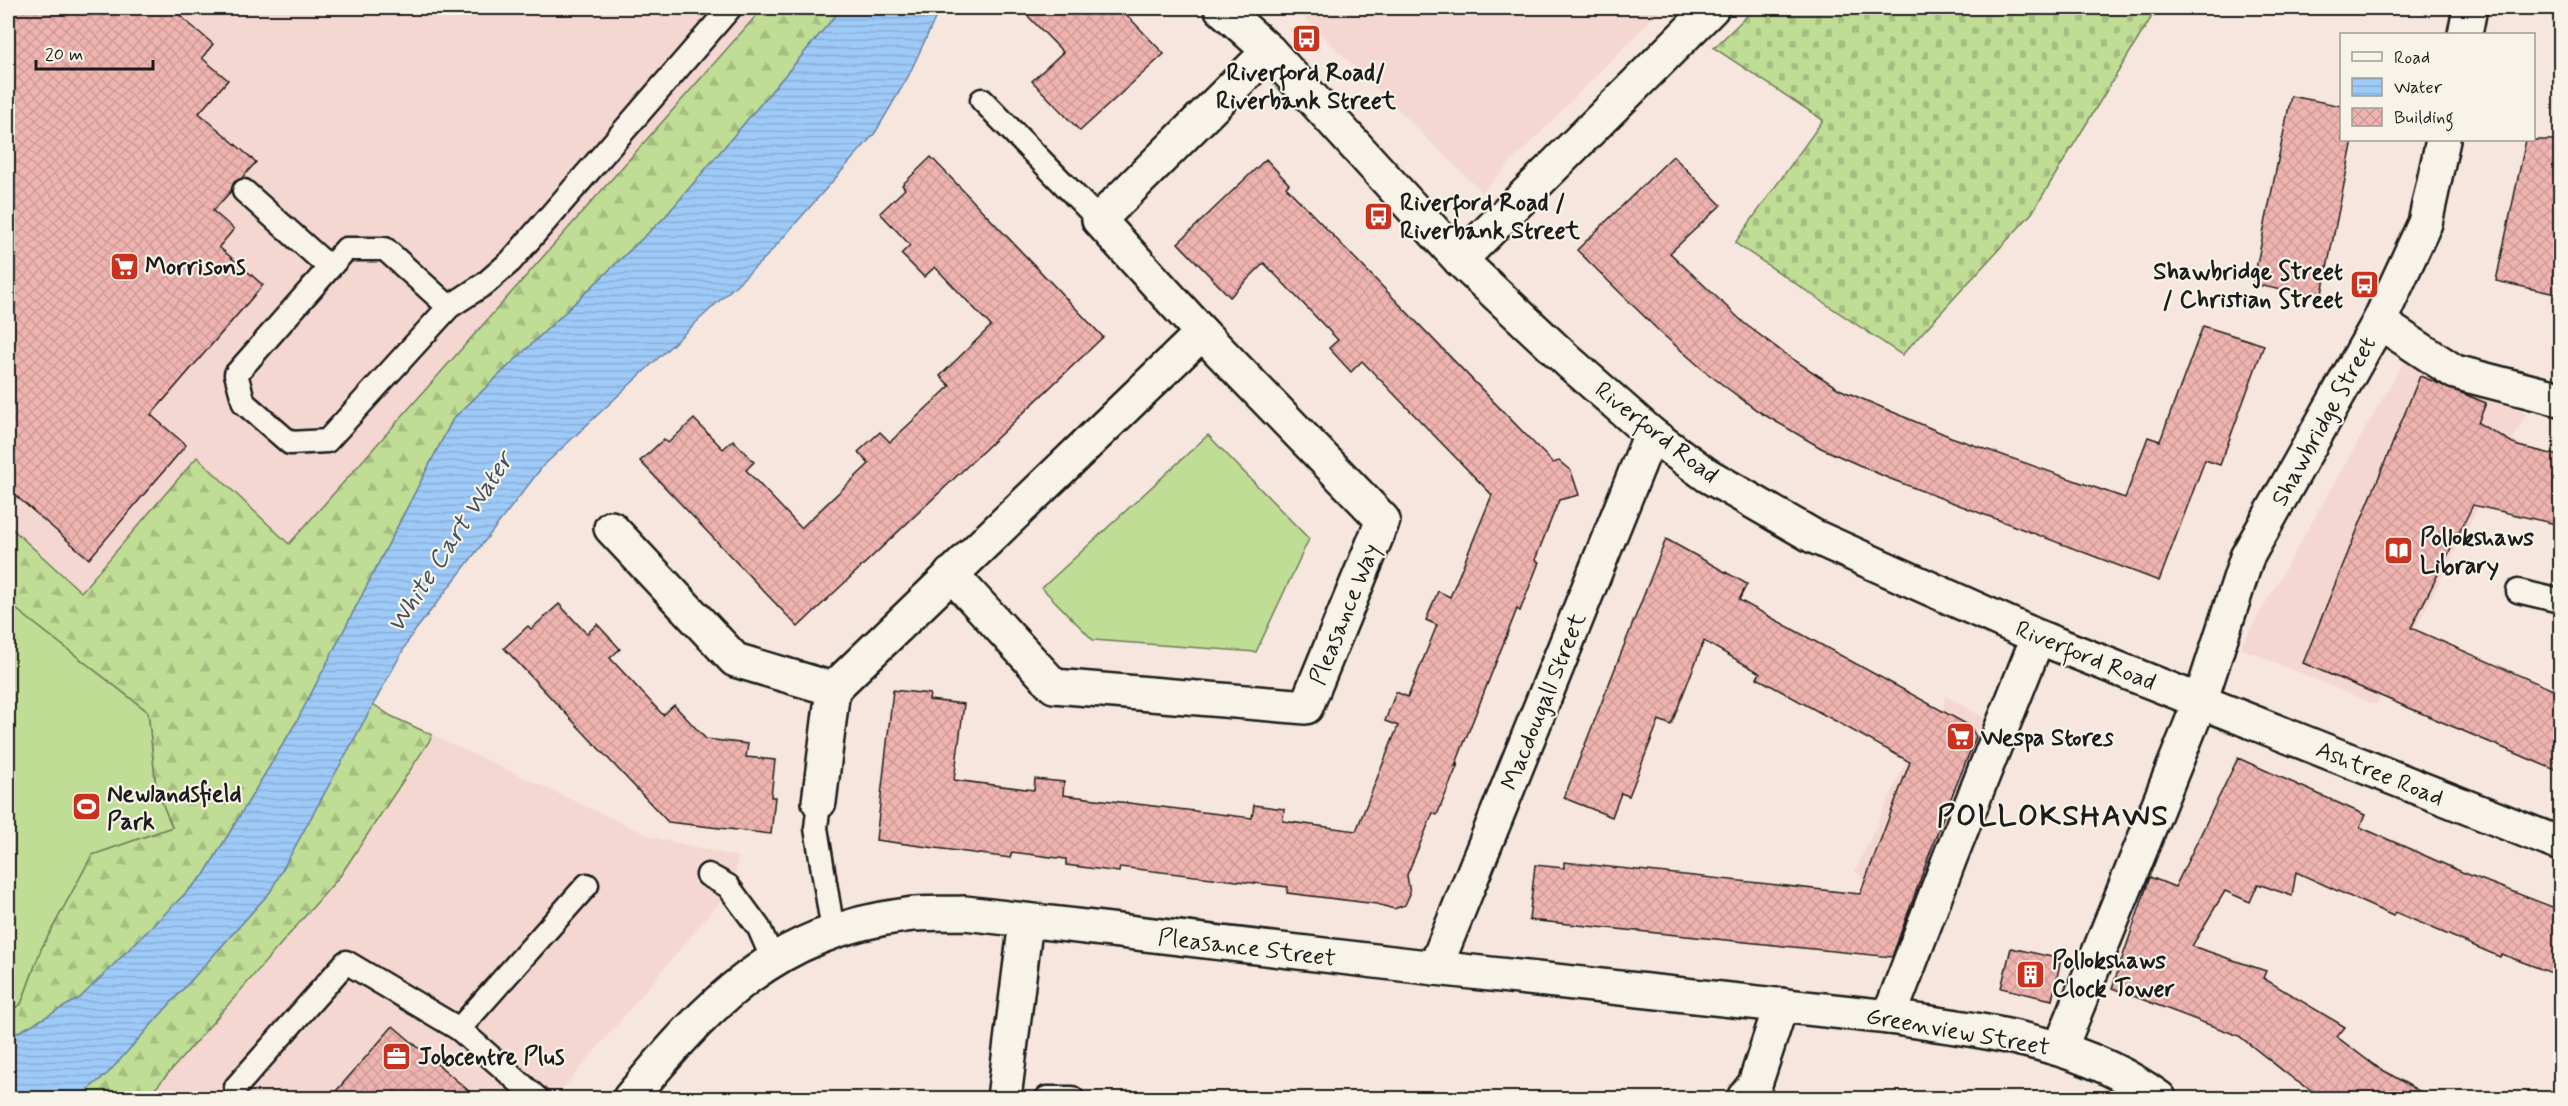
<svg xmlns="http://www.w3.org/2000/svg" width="2568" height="1106" font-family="Mynerve,sans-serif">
<defs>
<pattern id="forest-firs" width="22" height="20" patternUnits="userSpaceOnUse" patternTransform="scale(1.5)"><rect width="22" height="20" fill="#bfdd95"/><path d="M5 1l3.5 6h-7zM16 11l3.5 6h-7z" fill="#a4bd80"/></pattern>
<pattern id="cemetery-stones" width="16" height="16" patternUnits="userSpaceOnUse" patternTransform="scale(1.5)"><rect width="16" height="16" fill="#bfdd95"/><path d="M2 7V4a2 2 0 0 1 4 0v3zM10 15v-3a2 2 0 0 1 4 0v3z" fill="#a4bd80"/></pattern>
<pattern id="water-rules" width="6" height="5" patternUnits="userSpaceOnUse" patternTransform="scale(1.5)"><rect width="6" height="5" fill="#9ecaf8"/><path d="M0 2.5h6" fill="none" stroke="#88add4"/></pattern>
<pattern id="building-cross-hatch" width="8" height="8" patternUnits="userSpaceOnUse" patternTransform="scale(1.5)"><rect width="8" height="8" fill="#f0b4b0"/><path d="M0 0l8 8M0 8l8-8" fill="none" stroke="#cd9a97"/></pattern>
</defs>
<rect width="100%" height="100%" fill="#f6e6dd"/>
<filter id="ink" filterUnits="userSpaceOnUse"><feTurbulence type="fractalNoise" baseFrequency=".0167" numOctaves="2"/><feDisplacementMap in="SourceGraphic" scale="12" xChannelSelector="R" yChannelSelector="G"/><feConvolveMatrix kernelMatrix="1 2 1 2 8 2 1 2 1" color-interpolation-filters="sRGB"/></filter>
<g filter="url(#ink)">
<g fill="#f4d7d0">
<polygon points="8,8 763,8 289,545 197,457 80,592 8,525"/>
<polygon points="1294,8 1662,8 1482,192"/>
<polygon points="2406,358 2526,414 2376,705 2240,648"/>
<polygon points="1945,696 1992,722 1892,957 1882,956 1888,905 1855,871 1906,762 1943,713"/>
<polygon points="432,735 652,837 738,857 733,886 555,1098 147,1098 340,876 430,741"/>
</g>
<g fill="url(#forest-firs)" stroke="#6e7c58" stroke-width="1.5">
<polygon points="763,8 842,8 665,217 453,419 297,721 204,875 80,998 8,1038 8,1012 21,1004 41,949 92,855 172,827 156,788 148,712 8,603 8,525 81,592 197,457 289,544"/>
<polygon points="373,704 391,716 432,735 430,740 340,876 147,1098 77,1098 108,1073 270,892"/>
</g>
<polygon fill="url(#cemetery-stones)" stroke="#6e7c58" stroke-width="1.5" points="1755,8 2157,8 2032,213 1902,355 1735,243 1823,120 1714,48"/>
<g fill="#bfdd95" stroke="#6e7c58" stroke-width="1.5">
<polygon points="1208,435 1309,539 1256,652 1093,640 1042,588"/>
<polygon points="8,603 148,712 156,788 172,827 92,855 41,949 21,1004 8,1012"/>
</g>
<polygon fill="url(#water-rules)" stroke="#6a84a0" stroke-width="1.5" points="842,8 940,8 908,77 875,133 766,257 543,466 411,636 270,892 108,1073 77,1098 8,1098 8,1038 80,998 204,875 297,721 453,419 665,217"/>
<g fill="url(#building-cross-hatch)" stroke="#1c1c1c" stroke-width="1.5">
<polygon points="8,8 171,8 213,44 202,58 228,80 199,113 256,162 242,178 234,182 231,191 213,211 234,229 219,247 263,285 151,415 186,445 89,559 8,489"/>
<polygon points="1020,8 1120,8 1164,54 1080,131 1032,81 1063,52"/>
<polygon points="2291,96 2342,106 2342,140 2353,140 2321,298 2253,284"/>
<polygon points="2526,140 2560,140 2560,295 2496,281"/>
<polygon points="1673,156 1721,205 1670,253 1745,324 1788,356 1839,389 1951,437 2125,498 2148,437 2160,441 2203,326 2264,345 2220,465 2205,460 2159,581 1888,478 1821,448 1758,411 1707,373 1660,332 1577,250"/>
<polygon points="931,157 1103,337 798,627 640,461 664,439 668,443 694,419 723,449 733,440 754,462 746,470 801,528 869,464 858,452 880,432 890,442 950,386 940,376 991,326 935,267 924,277 901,254 910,245 880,213 905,189 902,185"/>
<polygon points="1266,159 1289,184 1286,187 1553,463 1559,461 1571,471 1579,495 1559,500 1535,560 1539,562 1520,611 1517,609 1455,766 1458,764 1437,815 1433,813 1407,875 1410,894 1405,905 1394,909 1377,904 1287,893 1288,887 1120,867 1119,872 1066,865 1066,859 1012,852 1010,858 876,840 893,690 930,694 929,700 964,704 954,780 1034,790 1035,779 1064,782 1063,795 1252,818 1254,805 1284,809 1283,821 1356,831 1398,726 1385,721 1396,692 1408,697 1437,625 1426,620 1438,591 1450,597 1492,495 1362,361 1351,372 1329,348 1338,340 1264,263 1230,297 1178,243"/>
<polygon points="2420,376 2486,403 2478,423 2518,446 2560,456 2560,525 2473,505 2411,628 2560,693 2560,772 2303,663"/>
<polygon points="1666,539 1747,584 1739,600 1970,726 1976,737 1942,820 1892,957 1529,920 1535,865 1564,868 1564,862 1860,894 1910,762 1757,678 1760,673 1704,641 1671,725 1659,720 1629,796 1621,793 1612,817 1564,798"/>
<polygon points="559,604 587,634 597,624 610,638 620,649 610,658 663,715 674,705 706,739 748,744 746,757 775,760 771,797 775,797 771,834 668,822 504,648 528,626 531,629"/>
<polygon points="2238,758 2365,815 2360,827 2462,872 2560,910 2560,976 2501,954 2500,957 2395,912 2393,916 2296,872 2292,896 2258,884 2250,902 2225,891 2192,946 2266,971 2263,978 2345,1027 2337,1037 2374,1065 2431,1098 2324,1098 2296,1081 2239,1036 2112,988 2150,877 2175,887"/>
<polygon points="2011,948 2061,959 2052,1000 2001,988"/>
<polygon points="393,1026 477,1098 330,1098"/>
</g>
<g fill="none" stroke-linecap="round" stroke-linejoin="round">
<defs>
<g id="lane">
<polyline points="982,100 1099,220"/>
<polyline points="244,191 329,267"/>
<polyline points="449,307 385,249 346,249 236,374 244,403 290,443 327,441 449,307 486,283 511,261 730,8"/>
<polyline points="2518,591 2560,601"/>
<polyline points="819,802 816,828 833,931"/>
<polyline points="708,875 728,886 759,928 773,960"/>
<polyline points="459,1029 587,885"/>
<polyline points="236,1087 346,962 459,1029 537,1098"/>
<polyline points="1047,1098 1072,1098"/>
</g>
<g id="street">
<polyline points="2465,34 2470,8"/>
<polyline points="1460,260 1712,8"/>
<polyline points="2379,322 2455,372 2560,399"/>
<polyline points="611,528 735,660 833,689"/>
<polyline points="951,574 1054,686 1306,707 1383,520 1202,333"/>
<polyline points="819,802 833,689 1202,333 1099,220 1269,51"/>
<polyline points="1435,968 1651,434"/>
<polyline points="1889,1017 1951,855 2038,637"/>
<polyline points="2060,1049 2200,702 2247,557 2379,322 2425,223 2443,140"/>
<polyline points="1004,1098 1026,921"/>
<polyline points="1744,1098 1755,1084 1781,1005"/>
</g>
<g id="secondary">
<polyline points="1221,8 1269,51 1460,260 1569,362 1651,434 1707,475 1813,536 2038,637 2560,844"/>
<path d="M630 1098C710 1002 774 932 906 915 925 912 945 914 965 913L1435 968 1889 1017C1982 1031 2081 1040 2159 1098"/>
</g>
</defs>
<use href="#lane" stroke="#1c1c1c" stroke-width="27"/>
<use href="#street" stroke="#1c1c1c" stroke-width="38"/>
<use href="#secondary" stroke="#1c1c1c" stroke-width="38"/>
<use href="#lane" stroke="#f7f3e8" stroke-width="22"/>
<use href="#street" stroke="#f7f3e8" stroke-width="33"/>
<use href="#secondary" stroke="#f7f3e8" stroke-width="33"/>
</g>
</g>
<defs>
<symbol id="bus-square" viewBox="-11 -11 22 22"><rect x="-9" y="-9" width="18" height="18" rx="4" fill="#c8321e" stroke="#f7f3e8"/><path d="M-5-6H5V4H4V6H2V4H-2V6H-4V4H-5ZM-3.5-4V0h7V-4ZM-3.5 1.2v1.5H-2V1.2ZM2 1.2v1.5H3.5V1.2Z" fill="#fff"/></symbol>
<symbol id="supermarket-square" viewBox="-11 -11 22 22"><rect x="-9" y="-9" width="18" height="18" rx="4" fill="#c8321e" stroke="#f7f3e8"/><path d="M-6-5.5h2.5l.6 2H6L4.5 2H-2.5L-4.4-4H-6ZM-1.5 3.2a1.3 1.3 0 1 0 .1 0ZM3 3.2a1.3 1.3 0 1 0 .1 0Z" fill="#fff"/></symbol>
<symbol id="library-square" viewBox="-11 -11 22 22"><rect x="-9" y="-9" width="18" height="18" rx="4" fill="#c8321e" stroke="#f7f3e8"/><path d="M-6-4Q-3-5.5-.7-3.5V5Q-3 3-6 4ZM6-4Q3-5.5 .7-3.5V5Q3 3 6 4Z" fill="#fff"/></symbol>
<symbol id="stadium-square" viewBox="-11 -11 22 22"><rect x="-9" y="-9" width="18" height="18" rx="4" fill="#c8321e" stroke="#f7f3e8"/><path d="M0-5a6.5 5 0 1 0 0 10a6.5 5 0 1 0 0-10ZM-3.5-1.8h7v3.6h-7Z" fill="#fff"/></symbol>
<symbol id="building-square" viewBox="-11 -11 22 22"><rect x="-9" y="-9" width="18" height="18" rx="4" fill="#c8321e" stroke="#f7f3e8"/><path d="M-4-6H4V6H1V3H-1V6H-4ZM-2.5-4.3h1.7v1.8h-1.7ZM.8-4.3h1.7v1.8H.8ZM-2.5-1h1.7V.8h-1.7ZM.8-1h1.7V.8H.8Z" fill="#fff"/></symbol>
<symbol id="office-square" viewBox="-11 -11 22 22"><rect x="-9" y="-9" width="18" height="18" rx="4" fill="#c8321e" stroke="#f7f3e8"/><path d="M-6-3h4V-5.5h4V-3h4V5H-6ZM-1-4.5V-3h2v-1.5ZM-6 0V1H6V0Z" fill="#fff"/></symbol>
</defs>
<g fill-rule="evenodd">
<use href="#bus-square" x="1290" y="22" width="33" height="33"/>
<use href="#bus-square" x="1362" y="200" width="33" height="33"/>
<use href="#supermarket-square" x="108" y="250" width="33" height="33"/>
<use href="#bus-square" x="2348" y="268" width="33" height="33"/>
<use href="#library-square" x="2382" y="534" width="33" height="33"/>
<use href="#supermarket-square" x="1944" y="720" width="33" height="33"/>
<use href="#stadium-square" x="70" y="790" width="33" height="33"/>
<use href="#building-square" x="2014" y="958" width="33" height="33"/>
<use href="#office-square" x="380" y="1040" width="33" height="33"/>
</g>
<g text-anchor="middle" stroke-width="4.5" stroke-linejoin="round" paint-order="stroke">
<g font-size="24" font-weight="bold" fill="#1c1c1c" stroke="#f7f3e8" text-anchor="start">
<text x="1306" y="80" text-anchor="middle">Riverford Road/<tspan x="1306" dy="28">Riverbank Street</tspan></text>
<text x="1400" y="210">Riverford Road /<tspan x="1400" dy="28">Riverbank Street</tspan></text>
<text x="145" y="274">Morrisons</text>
<text x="2343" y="279" text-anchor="end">Shawbridge Street<tspan x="2343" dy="28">/ Christian Street</tspan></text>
<text x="2420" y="545">Pollokshaws<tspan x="2420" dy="28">Library</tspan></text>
<text x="1981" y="745">Wespa Stores</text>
<text x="107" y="801">Newlandsfield<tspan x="107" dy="28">Park</tspan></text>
<text x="2052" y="968">Pollokshaws<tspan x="2052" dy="28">Clock Tower</tspan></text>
<text x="418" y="1064">Jobcentre Plus</text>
</g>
<g font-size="24" fill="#1c1c1c" stroke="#f7f3e8">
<text transform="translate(2323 421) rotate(-61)" y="8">Shawbridge Street</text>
<text transform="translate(1657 432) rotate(38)" y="8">Riverford Road</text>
<text transform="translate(1344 614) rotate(-68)" y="8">Pleasance Way</text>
<text transform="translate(2086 655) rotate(22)" y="8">Riverford Road</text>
<text transform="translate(1543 701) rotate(-68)" y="8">Macdougall Street</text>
<text transform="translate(2380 773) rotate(22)" y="8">Ashtree Road</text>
<text transform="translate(1247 947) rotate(7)" y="8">Pleasance Street</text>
<text transform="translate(1958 1031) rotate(10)" y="8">Greenview Street</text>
</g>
<g font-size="26" font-style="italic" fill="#43505e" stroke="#f7f3e8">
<text transform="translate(449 542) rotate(-57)" y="9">White Cart Water</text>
</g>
<g font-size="30" font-weight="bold" letter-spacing="1.5" fill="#1c1c1c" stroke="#f7f3e8">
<text x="2053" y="825">POLLOKSHAWS</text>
</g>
</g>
<rect width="2568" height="1106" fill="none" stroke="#f7f3e8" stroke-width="30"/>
<rect x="15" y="15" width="2538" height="1076" fill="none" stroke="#1c1c1c" stroke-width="2" filter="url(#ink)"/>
<rect x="2340" y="33" width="195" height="108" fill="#f7f3e8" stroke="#9f9d96" stroke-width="1.5"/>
<rect x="2352" y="52" width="30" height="9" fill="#f7f3e8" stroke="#9f9d96" stroke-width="1.5"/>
<text x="2394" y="63" font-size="18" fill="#1c1c1c">Road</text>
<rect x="2352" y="78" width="30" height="18" fill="url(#water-rules)" stroke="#9f9d96" stroke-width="1.5"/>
<text x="2394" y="93" font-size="18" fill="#1c1c1c">Water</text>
<rect x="2352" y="108" width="30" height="18" fill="url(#building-cross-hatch)" stroke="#9f9d96" stroke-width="1.5"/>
<text x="2394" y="123" font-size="18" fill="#1c1c1c">Building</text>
<path d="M36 60v9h117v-9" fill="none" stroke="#1c1c1c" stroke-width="3"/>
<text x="45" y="60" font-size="18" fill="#1c1c1c" stroke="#f7f3e8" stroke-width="4.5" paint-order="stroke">20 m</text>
</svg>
